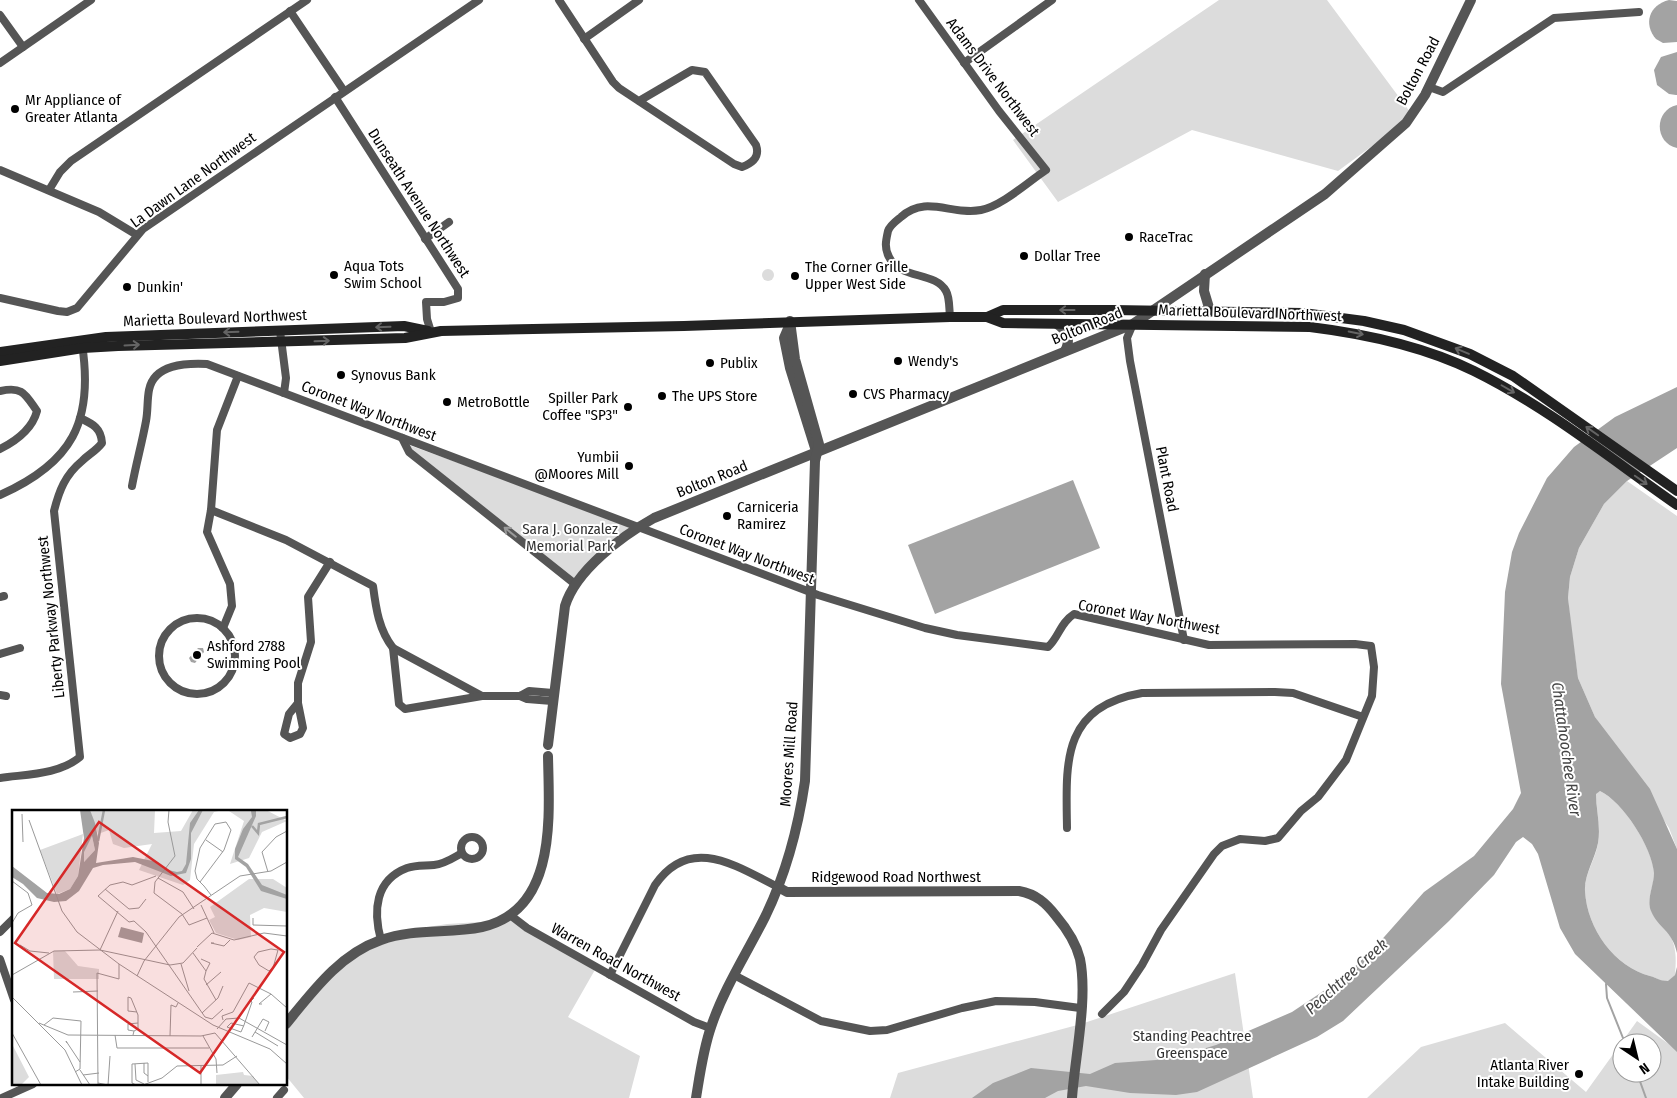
<svg xmlns="http://www.w3.org/2000/svg" width="1677" height="1098" font-family="'Fira Sans Condensed',sans-serif">
<rect width="100%" height="100%" fill="#fff"/>
<g fill="#dcdcdc" fill-rule="evenodd">
<polygon points="1219,0 1327,0 1413,116 1338,171 1192,130 1058,202 1013,140"/>
<circle cx="768" cy="275" r="6"/>
<polygon points="403,443 637,527 575,584"/>
<polygon points="1627,481 1677,516 1677,849 1669,828 1595,717 1578,678 1571,628 1568,598 1570,577 1579,548 1604,504"/>
<path d="M1600 791C1623 802 1652 847 1654 872 1655 885 1646 899 1651 910 1653 916 1659 921 1663 925 1676 940 1677 955 1675 975L1668 982C1660 981 1657 978 1650 976 1615 967 1587 929 1585 891 1584 874 1596 859 1598 843 1601 826 1596 810 1596 793Z"/>
<polygon points="510,911 522,928 596,968 568,1017 640,1056 629,1098 304,1098 286,1076 286,1021 330,971 377,935 447,924 496,921"/>
<polygon points="1235,973 1253,1098 890,1098 898,1073 1081,1024"/>
<path d="M1637 1021 1677 1050V1098H1367L1421 1047 1505 1023 1586 1092ZM1622 1043H1652V1073H1622Z"/>
</g>
<g fill="#a3a3a3">
<path d="M1669 0 1677 1V42L1663 43 1656 39C1643 24 1649 5 1669 0Z"/>
<polygon points="1677,52 1677,95 1676,95 1669,94 1657,85 1654,70 1661,57"/>
<path d="M1677 105V148C1654 143 1654 110 1677 105Z"/>
<path d="M1677 387V448L1627 481 1604 504 1579 548 1570 577 1568 598 1578 678 1595 717 1650 789 1677 849V953C1672 930 1658 928 1651 911 1646 900 1654 885 1654 873 1652 847 1623 802 1600 791L1596 794C1596 810 1601 826 1598 843 1595 859 1584 875 1585 891 1587 929 1615 967 1650 976 1658 978 1659 981 1668 981L1675 975 1677 967V1052L1575 954 1560 928 1538 854 1532 844 1523 837 1516 842 1494 875 1449 921 1343 1021 1317 1037 1197 1092 1176 1095 1130 1093 1086 1086 1058 1091 1045 1098H972L993 1083 1031 1068 1090 1074 1115 1063 1156 1060 1186 1054 1216 1045 1292 1012 1343 978 1377 945 1424 892 1474 856 1513 809 1521 793 1501 684 1505 592 1512 552 1519 533 1547 478 1574 447 1615 417Z"/>
<polygon points="1073,480 1100,548 935,614 908,545"/>
<polygon points="198,648 203,648 204,652 195,663 191,662 189,658"/>
</g>
<g fill="none" stroke-linecap="round" stroke-linejoin="round">
<g stroke="#a3a3a3" stroke-width="2">
<polyline points="1606,984 1607,998 1625,1043"/>
<polyline points="1637,1073 1646,1098"/>
</g>
<g stroke="#555" stroke-width="8">
<path d="M559 0 613 82 619 88 734 164 742 167C753 163 760 157 756 145L705 72 692 70 639 101"/>
<path d="M919 0 999 111 1046 170C1028 182 1002 206 981 210 952 216 926 194 901 217 896 221 890 225 888 231 886 240 884 248 889 257 900 280 935 271 946 291 950 298 949 309 950 317"/>
<polyline points="290,11 344,91"/>
<polyline points="0,15 23,47"/>
<polyline points="584,39 639,0"/>
<polyline points="0,63 91,0"/>
<polyline points="964,63 1052,0"/>
<polyline points="1429,87 1443,92 1554,18 1639,12"/>
<polyline points="335,97 458,289 458,298 444,302 426,302 427,319 431,332"/>
<polyline points="0,170 99,212 137,235"/>
<polyline points="49,190 60,172 71,161 307,0"/>
<polyline points="425,239 449,222"/>
<polyline points="0,298 58,311 67,312 77,308 143,229 479,0"/>
<polyline points="1133,324 1127,338 1130,361 1184,640"/>
<polyline points="280,331 286,378 284,393"/>
<path d="M0 391C23 386 25 394 37 411 32 430 16 441 0 449"/>
<polyline points="402,438 409,452 575,584"/>
<path d="M132 486C136 464 142 443 146 421 148 411 147 400 149 390 154 364 186 363 207 364L818 595 925 628 957 635 1048 647C1059 637 1060 623 1074 614L1209 645 1355 644 1371 646 1374 667 1372 696 1346 760 1318 797 1301 811 1278 838 1265 841 1240 839 1222 846 1214 854 1161 930 1142 965 1124 992 1102 1014"/>
<path d="M0 495C72 463 94 422 82 344"/>
<path d="M211 510 286 540 373 586C376 609 379 630 393 648L482 696H520L529 691 553 693"/>
<polyline points="0,597 4,596"/>
<circle cx="197" cy="656" r="38"/>
<polyline points="223,628 232,606 230,584 207,532 211,510 217,430 238,376"/>
<polyline points="393,648 399,704 405,709 482,696"/>
<polyline points="0,654 20,648"/>
<polyline points="0,695 6,696"/>
<polyline points="520,696 527,699 552,701"/>
<polyline points="298,703 298,683 311,642 308,597 330,562"/>
<polygon points="298,703 303,728 300,734 290,738 284,734 289,714"/>
<path d="M0 778C27 774 58 775 80 757L54 511C59 491 65 475 82 461 89 454 96 451 102 443 101 428 93 424 80 418"/>
<path d="M1067 828C1066 763 1061 707 1142 693L1275 692 1293 693 1363 717"/>
<circle cx="472" cy="848" r="11"/>
<polyline points="510,915 527,928 694,1022 710,1028"/>
<polyline points="0,932 14,918"/>
<path d="M381 940C373 911 375 880 407 868 416 865 425 866 434 865 445 864 453 858 462 853"/>
<polyline points="0,959 14,1000"/>
<path d="M610 975 655 885C690 834 736 866 778 887"/>
<polyline points="734,975 821,1021 870,1031 887,1030 962,1008 996,1001 1035,1002 1080,1008"/>
<polyline points="2,1098 33,1084"/>
<polyline points="277,1098 284,1090"/>
</g>
<g stroke="#555" stroke-width="10">
<polyline points="1205,274 1204,291 1210,311"/>
<polyline points="790,324 784,338 790,368 816,451"/>
<path d="M1057 324C1068 331 1071 340 1065 351"/>
<path d="M548 745 565 606C576 570 622 536 654 518L1133 324 1325 194 1406 123 1425 95 1471 0"/>
<path d="M778 887 787 892 1019 891C1036 894 1046 903 1056 916 1067 929 1076 943 1080 959 1088 999 1075 1057 1072 1098"/>
<path d="M286 1024C313 991 340 954 381 940 414 928 449 934 482 927 558 910 549 815 548 756"/>
<polyline points="225,1098 237,1084"/>
<path d="M696 1098C700 1074 703 1050 711 1027 724 988 747 953 765 917 786 874 798 829 805 781L815 461 819 444 795 359 790 321"/>
</g>
<g stroke="#222" stroke-width="10">
<polyline points="987,317 1003,310 1113,310 1303,313 1364,321 1404,330 1470,354 1513,376 1677,491"/>
<polyline points="0,352 106,337 404,326 428,331"/>
<path d="M0 361 83 348 118 346 405 338 441 331 684 326 950 317H987L1003 323 1310 327C1367 334 1423 346 1474 371 1547 407 1611 459 1677 505"/>
</g>
</g>
<defs><path id="oneway-shaft" d="M-6 0H5M1.5-3L5.5 0L1.5 3" fill="none" stroke-width="1.6" stroke-linecap="round" stroke-linejoin="round" transform="scale(1.25)"/></defs>
<g stroke="#646464">
<use href="#oneway-shaft" transform="translate(1067 310) rotate(180)"/>
<use href="#oneway-shaft" transform="translate(383 327) rotate(178)"/>
<use href="#oneway-shaft" transform="translate(231 332) rotate(178)"/>
<use href="#oneway-shaft" transform="translate(1356 333) rotate(12)"/>
<use href="#oneway-shaft" transform="translate(322 341) rotate(-2)"/>
<use href="#oneway-shaft" transform="translate(132 345) rotate(-3)"/>
<use href="#oneway-shaft" transform="translate(1462 351) rotate(-157)"/>
<use href="#oneway-shaft" transform="translate(1508 389) rotate(30)"/>
<use href="#oneway-shaft" transform="translate(1592 431) rotate(-145)"/>
<use href="#oneway-shaft" transform="translate(1641 480) rotate(35)"/>
</g>
<use stroke="#999" href="#oneway-shaft" transform="translate(510 532) rotate(-141)"/>
<g fill="#000" stroke="#fff" stroke-width="2">
<circle cx="15" cy="109" r="5"/>
<circle cx="1129" cy="237" r="5"/>
<circle cx="1024" cy="256" r="5"/>
<circle cx="334" cy="275" r="5"/>
<circle cx="795" cy="276" r="5"/>
<circle cx="127" cy="287" r="5"/>
<circle cx="898" cy="361" r="5"/>
<circle cx="710" cy="363" r="5"/>
<circle cx="341" cy="375" r="5"/>
<circle cx="853" cy="394" r="5"/>
<circle cx="662" cy="396" r="5"/>
<circle cx="447" cy="402" r="5"/>
<circle cx="628" cy="407" r="5"/>
<circle cx="629" cy="466" r="5"/>
<circle cx="727" cy="516" r="5"/>
<circle cx="197" cy="655" r="5"/>
<circle cx="1579" cy="1074" r="5"/>
</g>
<g text-anchor="middle" stroke-width="4" stroke-linejoin="round" paint-order="stroke">
<g font-size="15" fill="#000" stroke="#fff">
<text transform="translate(1418 71) rotate(-62)" y="5">Bolton Road</text>
<text transform="translate(993 77) rotate(53)" y="5">Adams Drive Northwest</text>
<text transform="translate(193 180) rotate(-36)" y="5">La Dawn Lane Northwest</text>
<text transform="translate(419 203) rotate(57)" y="5">Dunseath Avenue Northwest</text>
<text transform="translate(1250 313) rotate(2)" y="5">Marietta Boulevard Northwest</text>
<text transform="translate(215 318) rotate(-2)" y="5">Marietta Boulevard Northwest</text>
<text transform="translate(1087 326) rotate(-22)" y="5">Bolton Road</text>
<text transform="translate(369 411) rotate(21)" y="5">Coronet Way Northwest</text>
<text transform="translate(712 479) rotate(-22)" y="5">Bolton Road</text>
<text transform="translate(1167 479) rotate(79)" y="5">Plant Road</text>
<text transform="translate(747 554) rotate(21)" y="5">Coronet Way Northwest</text>
<text transform="translate(51 617) rotate(-96)" y="5">Liberty Parkway Northwest</text>
<text transform="translate(1149 617) rotate(10)" y="5">Coronet Way Northwest</text>
<text transform="translate(789 754) rotate(-86)" y="5">Moores Mill Road</text>
<text x="896" y="882">Ridgewood Road Northwest</text>
<text transform="translate(616 962) rotate(29)" y="5">Warren Road Northwest</text>
</g>
<g font-size="15" fill="#000" stroke="#fff" text-anchor="start">
<text x="25" y="105">Mr Appliance of<tspan x="25" dy="17">Greater Atlanta</tspan></text>
<text x="1139" y="242">RaceTrac</text>
<text x="1034" y="261">Dollar Tree</text>
<text x="344" y="271">Aqua Tots<tspan x="344" dy="17">Swim School</tspan></text>
<text x="805" y="272">The Corner Grille<tspan x="805" dy="17">Upper West Side</tspan></text>
<text x="137" y="292">Dunkin'</text>
<text x="908" y="366">Wendy's</text>
<text x="720" y="368">Publix</text>
<text x="351" y="380">Synovus Bank</text>
<text x="863" y="399">CVS Pharmacy</text>
<text x="672" y="401">The UPS Store</text>
<text x="618" y="403" text-anchor="end">Spiller Park<tspan x="618" dy="17">Coffee "SP3"</tspan></text>
<text x="457" y="407">MetroBottle</text>
<text x="619" y="462" text-anchor="end">Yumbii<tspan x="619" dy="17">@Moores Mill</tspan></text>
<text x="737" y="512">Carniceria<tspan x="737" dy="17">Ramirez</tspan></text>
<text x="207" y="651">Ashford 2788<tspan x="207" dy="17">Swimming Pool</tspan></text>
<text x="1569" y="1070" text-anchor="end">Atlanta River<tspan x="1569" dy="17">Intake Building</tspan></text>
</g>
<g font-size="15" fill="#333" stroke="#fff">
<text x="570" y="534">Sara J. Gonzalez<tspan x="570" dy="17">Memorial Park</tspan></text>
<text x="1192" y="1041">Standing Peachtree<tspan x="1192" dy="17">Greenspace</tspan></text>
</g>
<g font-size="16" font-style="italic" fill="#444" stroke="#fff">
<text transform="translate(1567 749) rotate(82)" y="6">Chattahoochee River</text>
<text transform="translate(1346 976) rotate(-42)" y="6">Peachtree Creek</text>
</g>
</g>
<g transform="translate(12 810)">
<rect width="275" height="275" fill="#fff"/>
<path d="M143 0 142 23 169 21 181 0H211L202 2 182 34 178 70 171 75 127 60 140 34 112 38 101 34 97 20 86 24 78 1ZM254 0 275 11 250 22 237 48 218 54 232 11 217 1ZM71 24 66 66 58 79 45 84 28 40ZM80 26 83 40 72 52V40ZM237 69H261L275 78V102L252 98 238 105 239 127 226 130 204 123 197 110 203 107 198 97ZM41 141H53L66 156 87 159V169H42ZM0 234 17 267 9 275H0ZM231 262 232 265 241 266 247 275H204V265Z" fill="#dcdcdc"/>
<path d="M68 0H78L83 13 87 33 84 53 121 47 141 51 152 59 165 62 170 61 174 54 178 13 187 0H191L179 23V49L174 63 159 66 123 52 91 55 81 58 67 81 54 91 42 92 25 88 11 74 0 67V56L35 83 47 84 58 79 66 66 72 28ZM80 26 83 40 72 52V42ZM244 0V6L226 47 236 54 250 75 275 85V89L249 81 234 57 223 49V39L231 19 240 7 239 1ZM109 117 132 123 130 133 106 127Z" fill="#a3a3a3" fill-rule="evenodd"/>
<path fill="none" stroke="#a3a3a3" stroke-width="2.5" d="M240 16 246 23 247 14 275 7M86 31 92 0"/>
<path fill="none" stroke="#999" stroke-width="1" d="M157 0 156 12 163 46 143 72 142 83 170 104 177 115 195 108M10 4 11 32M17 10 50 101 65 122 107 154 201 215 258 239 275 254M194 30 211 42M256 62 250 42 264 27 275 21M144 66 120 75 111 72 98 75 86 86 117 112 122 111 134 122 193 207 200 209 211 199M146 68 171 82 182 99M0 71 16 83 20 95 6 103 0 113M188 72 212 40 219 20 214 12 203 14 188 38 183 61 185 69 192 76 199 85M93 79 117 99 127 98 134 89M189 95 202 123M241 108V115L275 116M202 133H199L212 136 218 130M8 135 18 141 37 143M185 137 200 123 222 130 252 123 275 126M259 139 266 140 261 158 257 161 247 155 242 147 246 142ZM88 140 106 101M181 143 194 161 192 169 204 190M189 149 198 153 194 161M169 154 177 181M0 165 42 141 88 140 158 155 171 153 185 138M125 166 132 151 167 107 228 66 259 61 275 52M194 175 209 162M61 182 86 181M0 187 53 240 70 275M250 194H247L259 184M190 203 206 188 211 176M211 210 210 206 221 202 237 173 259 184 275 198M27 213 56 225 189 226 203 223 248 275M32 215 41 208 69 211 68 259 63 262M232 216 219 213 215 217 229 222 232 215 240 192 239 191 242 188M205 219 214 209 227 208 275 235M122 221 116 220V214L126 213M243 222 266 236M0 223 29 275M103 225 105 238H197M121 225 122 221 126 219V205L119 188 116 187V201L125 202M158 226 159 195 164 197 166 193M191 226 204 249 205 263M240 227 251 209 257 212 253 221M55 233 54 231 68 252M132 253V263L136 266M123 254 124 270 132 274M68 260 78 275M71 265 87 263M86 273 96 275 98 246M86 275 85 163 107 169V154M124 275 120 273V254L136 253V272M131 275 150 268 165 256 211 255 225 246M189 275V256"/>
<path fill="#d62828" fill-opacity="0.15" stroke="#d62828" stroke-width="2.5" d="M87 12 272 142 188 263 3 133Z"/>
<rect width="275" height="275" fill="none" stroke="#000" stroke-width="2.5"/>
</g>
<g transform="translate(1637 1058) rotate(145)"><circle r="24" fill="#ffffff" stroke="#999999"/>
<path d="M0-4L9 19L0 12L-9 19Z" fill="#000000"/>
<text y="-8" font-size="14" font-weight="bold" text-anchor="middle" fill="#000000">N</text>
</g>
</svg>
